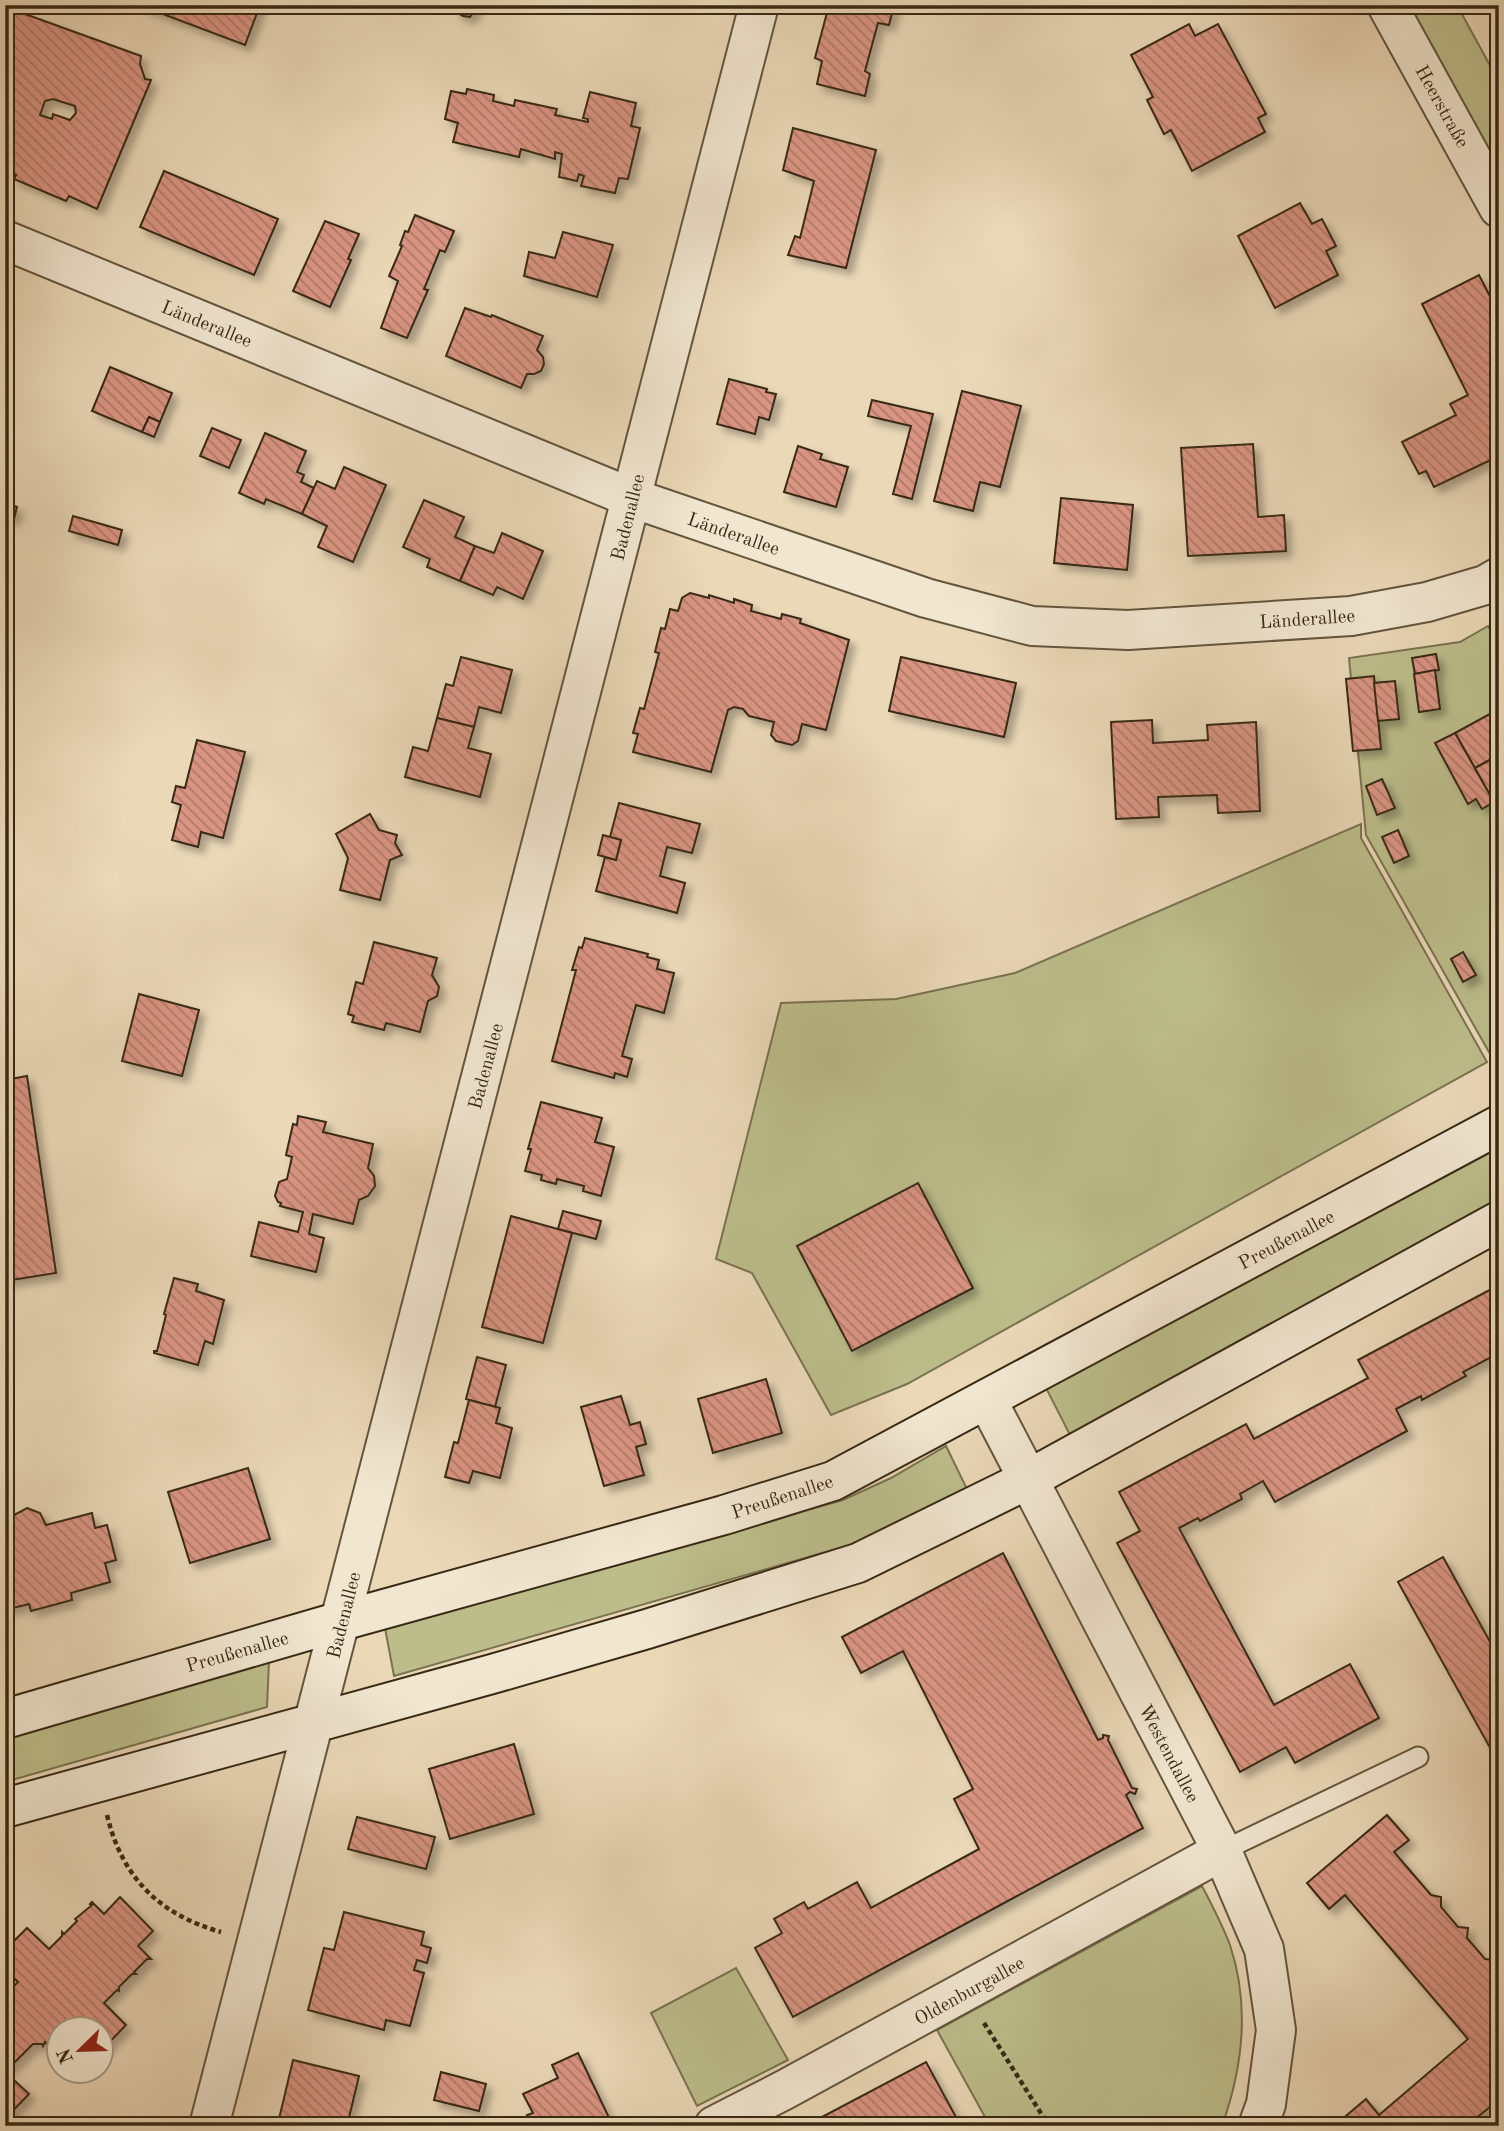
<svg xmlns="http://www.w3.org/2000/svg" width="1504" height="2131" font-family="'Old Standard TT',serif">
<defs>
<pattern id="building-back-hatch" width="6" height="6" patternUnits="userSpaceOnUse" patternTransform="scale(1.75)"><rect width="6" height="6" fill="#d99482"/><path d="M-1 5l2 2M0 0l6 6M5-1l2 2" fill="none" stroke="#b17969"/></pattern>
<filter id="shadow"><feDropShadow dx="6" dy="6" stdDeviation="3.5" flood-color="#0004"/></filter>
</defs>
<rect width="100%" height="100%" fill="#ead8b7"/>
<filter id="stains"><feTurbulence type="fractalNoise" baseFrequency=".00286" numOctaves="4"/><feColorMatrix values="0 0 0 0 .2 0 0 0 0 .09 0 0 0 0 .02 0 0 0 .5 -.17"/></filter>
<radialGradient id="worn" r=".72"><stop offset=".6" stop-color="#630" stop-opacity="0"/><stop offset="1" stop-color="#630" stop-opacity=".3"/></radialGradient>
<g fill="#bcbd8b" stroke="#7a7350" stroke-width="2">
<polygon points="1405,5 1457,5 1499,82 1499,175"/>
<polygon points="1488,626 1499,645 1498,1068 1366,835 1349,658 1460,642"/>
<polygon points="1361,824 1361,838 1487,1062 907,1384 831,1415 752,1273 716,1259 781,1003 896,999 1015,973"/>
<polygon points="1494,1147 1499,1156 1499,1201 1070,1435 1045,1386"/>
<polygon points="946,1446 967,1489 857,1543 394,1676 385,1628 843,1500 891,1478"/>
<polygon points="269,1661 267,1707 5,1782 5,1734"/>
<path d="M1202 1886C1212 1905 1222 1924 1230 1945 1250 2005 1243 2067 1222 2126H990L937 2030Z"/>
<polygon points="736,1968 788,2060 697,2106 651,2013"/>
</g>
<g fill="url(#building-back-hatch)" stroke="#382914" stroke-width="2" fill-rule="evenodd" filter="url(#shadow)">
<polygon points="139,5 260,5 245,45"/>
<polygon points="453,5 478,5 470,17 463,16 456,12"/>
<polygon points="829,5 894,5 889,25 878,23 865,71 870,74 865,96 817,84 822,61 815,58"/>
<path d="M14 10 141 56 140 64 145 79 151 80 97 209 69 196 66 201 14 179 16 175 5 170V27L9 28ZM53 99 75 106 76 113 70 120 53 114 52 119 40 115 45 101Z"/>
<polygon points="1189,24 1195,36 1218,24 1266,114 1258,118 1265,132 1192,171 1171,130 1164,134 1147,100 1153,97 1131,55"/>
<polygon points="467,89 494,95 493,101 514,106 515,100 557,109 555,115 588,122 588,119 583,118 590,92 636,103 631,126 640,128 628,179 619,178 615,193 581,186 584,176 579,174 577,181 559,177 562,154 555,152 555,159 521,149 519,157 453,142 458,123 445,119 451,91 466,94"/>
<polygon points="793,128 876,150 846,268 788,255 795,236 800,238 814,181 783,170"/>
<polygon points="164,171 278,219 254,275 140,227"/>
<polygon points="1300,203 1312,224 1322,219 1336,246 1326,251 1338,275 1275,308 1238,236"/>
<polygon points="415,215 454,231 445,252 440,250 424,289 428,290 407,338 381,328 398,281 389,276 402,246 400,245 405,231 408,232"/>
<polygon points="325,221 359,234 348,259 351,260 330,307 293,291"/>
<polygon points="563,232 613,245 597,297 524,276 529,252 555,258"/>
<polygon points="1479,275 1499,314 1499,456 1434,487 1426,471 1419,474 1402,442 1456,415 1450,404 1468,395 1422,304"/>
<polygon points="465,308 491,317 492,315 543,336 537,350 543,357 544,364 541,371 534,374 527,374 521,388 446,356"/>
<polygon points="110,367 172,393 160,422 149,417 142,432 92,411"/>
<polygon points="729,379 767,389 766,392 776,394 769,420 759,417 755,434 717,424"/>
<polygon points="962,391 1021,406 1000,487 980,482 973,511 934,501"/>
<polygon points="872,400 933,414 912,499 893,494 911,426 868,416"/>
<polygon points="149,417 160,422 154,437 142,432"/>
<polygon points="212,428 241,440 229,468 200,456"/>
<polygon points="265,433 306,451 297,472 304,475 301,482 314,488 302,514 266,499 264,504 239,493"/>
<polygon points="1253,444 1258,517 1284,515 1286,551 1188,556 1181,448"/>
<polygon points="798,446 822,454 820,459 848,467 836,507 784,492"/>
<polygon points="344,467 386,485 353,562 318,547 327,526 302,514 317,481 335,489"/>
<polygon points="1061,498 1133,505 1127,570 1054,563"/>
<polygon points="424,500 464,517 455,537 475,546 460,581 427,567 430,559 403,547"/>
<polygon points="5,503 17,507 14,519 5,517"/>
<polygon points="73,516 122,530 118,545 69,531"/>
<polygon points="502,533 543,551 523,599 497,587 493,595 460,581 475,546 494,553"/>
<polygon points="690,593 709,598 709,595 734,603 734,599 752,605 751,611 781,619 782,614 801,619 800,623 849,640 826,730 802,724 798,741 792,745 776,741 771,735 774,722 749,716 743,709 734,707 728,710 711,772 633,752 638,734 633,733 640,708 644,709 659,653 655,652 661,628 665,629 670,609 678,611 682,598"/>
<polygon points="1436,654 1439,670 1415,674 1412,658"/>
<polygon points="461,657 512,670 501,713 479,707 474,727 437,718 446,684 453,686"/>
<polygon points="901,657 1016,683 1004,737 889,711"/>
<polygon points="1435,670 1440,709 1419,712 1414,674"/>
<polygon points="1374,676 1381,749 1353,751 1346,679"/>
<polygon points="1395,681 1399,719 1378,721 1374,683"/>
<polygon points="1499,709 1499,755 1475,768 1455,733"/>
<polygon points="437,718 474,727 468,748 491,754 480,797 405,777 413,747 428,751"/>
<polygon points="1152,720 1153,743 1208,740 1207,725 1256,722 1260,811 1218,813 1217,795 1158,797 1159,817 1116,819 1111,722"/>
<polygon points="1455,733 1494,802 1482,809 1476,799 1468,804 1435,743"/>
<polygon points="197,740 245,752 223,838 201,832 198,847 172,840 181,805 172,802 176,786 185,788"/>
<polygon points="1499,755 1499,811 1475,768"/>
<polygon points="1382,779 1395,808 1377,815 1366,786"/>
<polygon points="619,803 700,824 692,853 667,847 660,876 685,883 677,913 596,891 605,857 616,860 621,840 610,837"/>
<polygon points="370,814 379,830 397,835 395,843 402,855 390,860 380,900 340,890 348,858 336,834"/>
<polygon points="1398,830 1409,856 1394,863 1382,837"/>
<polygon points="603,835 621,840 616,860 598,855"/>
<polygon points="585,938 648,954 647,957 659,960 657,969 674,973 664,1013 636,1005 622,1056 632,1059 627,1077 615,1073 614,1078 552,1061 576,970 572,970 579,947 582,948"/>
<polygon points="374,942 437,958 432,975 439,987 437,996 428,1001 420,1032 386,1023 384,1030 352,1022 354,1016 348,1014 356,982 363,984"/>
<polygon points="1463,952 1476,975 1463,982 1451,959"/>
<polygon points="139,994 199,1010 182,1076 122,1061"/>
<polygon points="27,1076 56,1273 5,1281 5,1080"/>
<polygon points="541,1102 602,1118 595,1142 614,1147 601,1196 583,1191 584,1186 557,1179 556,1184 541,1180 542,1175 525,1171 531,1149 528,1149"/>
<polygon points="298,1116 326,1122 323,1132 373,1144 368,1168 374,1176 375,1186 368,1196 359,1200 353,1224 313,1214 309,1234 324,1238 316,1272 251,1256 259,1222 298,1232 303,1212 280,1206 281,1203 278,1202 275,1196 279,1182 287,1179 292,1157 286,1155 293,1124 297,1125"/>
<polygon points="918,1183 973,1288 852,1351 797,1246"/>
<polygon points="563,1211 601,1221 596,1239 558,1229"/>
<polygon points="511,1216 572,1233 543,1343 482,1327"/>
<polygon points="174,1278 198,1284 196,1291 224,1300 213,1344 205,1341 198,1365 154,1353 154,1351 157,1351 166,1315 164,1314"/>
<polygon points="1499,1285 1499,1353 1463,1372 1466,1376 1422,1400 1421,1396 1396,1409 1407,1431 1275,1502 1263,1481 1240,1494 1242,1499 1200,1521 1198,1518 1179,1528 1274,1705 1350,1664 1379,1718 1295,1763 1286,1747 1240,1772 1117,1543 1140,1531 1119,1492 1246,1424 1254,1439 1368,1378 1358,1360"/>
<polygon points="477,1357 506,1365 495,1407 466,1399"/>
<polygon points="766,1379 782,1433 713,1453 698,1399"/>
<polygon points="621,1396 630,1425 640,1422 646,1444 636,1447 644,1475 604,1486 581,1407"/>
<polygon points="469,1400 500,1408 496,1423 512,1428 500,1478 473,1471 469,1483 445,1477 454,1442 458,1443"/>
<polygon points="248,1468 270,1539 190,1563 168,1492"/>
<polygon points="27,1508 40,1513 46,1525 92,1513 95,1528 107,1525 116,1560 105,1563 110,1582 71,1593 72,1600 31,1611 29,1604 5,1610 5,1536 13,1534 10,1524 14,1515"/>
<polygon points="1003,1553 1098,1740 1103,1738 1103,1735 1109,1736 1108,1740 1132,1788 1137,1789 1135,1794 1130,1792 1126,1795 1143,1828 793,2017 755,1948 782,1933 774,1919 804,1902 808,1909 857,1882 871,1908 979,1849 954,1799 973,1789 903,1651 861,1673 842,1637"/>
<polygon points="1443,1557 1499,1658 1499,1764 1398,1582"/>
<polygon points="514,1744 534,1814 450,1839 429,1769"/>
<polygon points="1387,1815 1409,1840 1394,1852 1431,1895 1441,1897 1441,1907 1458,1927 1468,1928 1467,1938 1485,1959 1496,1960 1496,1971 1499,1975 1499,2042 1492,2048 1499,2056 1499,2100 1476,2118 1475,2126 1344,2126 1340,2121 1366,2099 1379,2115 1468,2039 1345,1895 1329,1909 1307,1883"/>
<polygon points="357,1817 435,1837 426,1869 348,1849"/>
<polygon points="120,1897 153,1931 138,1946 151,1959 147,1959 134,1972 136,1974 132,1974 119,1987 119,1991 117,1990 104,2003 126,2025 102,2050 102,2030 60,2030 60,2050 56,2054 45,2042 43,2046 42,2044 33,2044 5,2072 5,2028 11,2021 10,2013 5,2011 5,1995 18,1982 5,1970 5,1950 27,1928 49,1949 62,1936 62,1932 64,1934 77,1921 75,1919 92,1905 90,1904 92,1902 104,1914"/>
<polygon points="344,1912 424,1932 421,1945 431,1948 427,1963 417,1960 414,1970 424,1973 410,2026 386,2020 384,2030 308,2010 324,1948 334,1950"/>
<polygon points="578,2053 613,2126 532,2126 527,2115 533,2113 523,2094 558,2078 552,2065"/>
<polygon points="293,2060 359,2076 347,2126 272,2126 274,2118 279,2119"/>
<polygon points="926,2062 957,2119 944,2126 805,2126"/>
<polygon points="441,2072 486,2084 479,2111 434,2100"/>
<polygon points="15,2081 29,2094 5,2119 5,2082 10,2087"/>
</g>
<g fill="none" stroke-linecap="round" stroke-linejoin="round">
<defs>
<polyline id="lane" points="1222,1851 1418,1757"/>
<g id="street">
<polyline points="1387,5 1499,208"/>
<polyline points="5,240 632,498 926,598 1032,626 1128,630 1351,616 1427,602 1485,585 1499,577"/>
<polyline points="987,1400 1222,1851 1264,1949 1276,2030 1266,2104 1258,2126"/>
<polyline points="209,2126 759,5"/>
<polyline points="714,2126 786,2089 1222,1851"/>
</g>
<g id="secondary">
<polyline points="5,1719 341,1621 724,1515 833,1481 1499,1125"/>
<polyline points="5,1808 492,1674 647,1629 858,1563 1027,1480 1499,1221"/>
</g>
</defs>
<use href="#lane" stroke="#64553d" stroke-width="23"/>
<use href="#street" stroke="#64553d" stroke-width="42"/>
<use href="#secondary" stroke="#382914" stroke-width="42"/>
<g stroke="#382914" stroke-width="4.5" stroke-dasharray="5 3.5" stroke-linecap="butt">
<path d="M107 1815C122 1878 160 1915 221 1932"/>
<polyline points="984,2023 1049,2126"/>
</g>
<use href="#lane" stroke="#f1e6d0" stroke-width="19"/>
<use href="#street" stroke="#f1e6d0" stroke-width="38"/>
<use href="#secondary" stroke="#f1e6d0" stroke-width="38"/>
</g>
<g text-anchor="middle" stroke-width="7" stroke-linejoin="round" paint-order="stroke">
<g font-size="19" fill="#382914" stroke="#f1e6d0">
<text transform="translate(1443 106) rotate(61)" y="7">Heerstraße</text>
<text transform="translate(207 323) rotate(22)" y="7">Länderallee</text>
<text transform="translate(627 517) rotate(-76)" y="7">Badenallee</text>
<text transform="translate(734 533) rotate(19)" y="7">Länderallee</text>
<text transform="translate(1307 618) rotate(-4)" y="7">Länderallee</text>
<text transform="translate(485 1066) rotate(-75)" y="7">Badenallee</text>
<text transform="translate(1286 1239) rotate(-28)" y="7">Preußenallee</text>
<text transform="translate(782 1496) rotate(-18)" y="7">Preußenallee</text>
<text transform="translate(343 1615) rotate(-76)" y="7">Badenallee</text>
<text transform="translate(237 1651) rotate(-16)" y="7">Preußenallee</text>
<text transform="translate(1170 1753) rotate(62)" y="7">Westendallee</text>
<text transform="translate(969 1990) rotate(-29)" y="7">Oldenburgallee</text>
</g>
</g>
<rect width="1504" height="2131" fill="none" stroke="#ead8b7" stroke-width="28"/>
<rect x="7" y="7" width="1490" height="2117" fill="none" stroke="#382914" stroke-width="3.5"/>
<rect x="14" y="14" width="1476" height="2103" fill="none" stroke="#382914" stroke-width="2"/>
<g transform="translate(80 2050) rotate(247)"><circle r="33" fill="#f1e6d0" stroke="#a79a85" stroke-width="2"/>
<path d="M0-5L12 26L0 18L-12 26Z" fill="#8f2418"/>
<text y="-10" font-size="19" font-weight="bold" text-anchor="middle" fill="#382914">N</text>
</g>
<rect width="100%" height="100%" filter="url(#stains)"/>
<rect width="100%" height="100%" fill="url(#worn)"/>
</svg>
